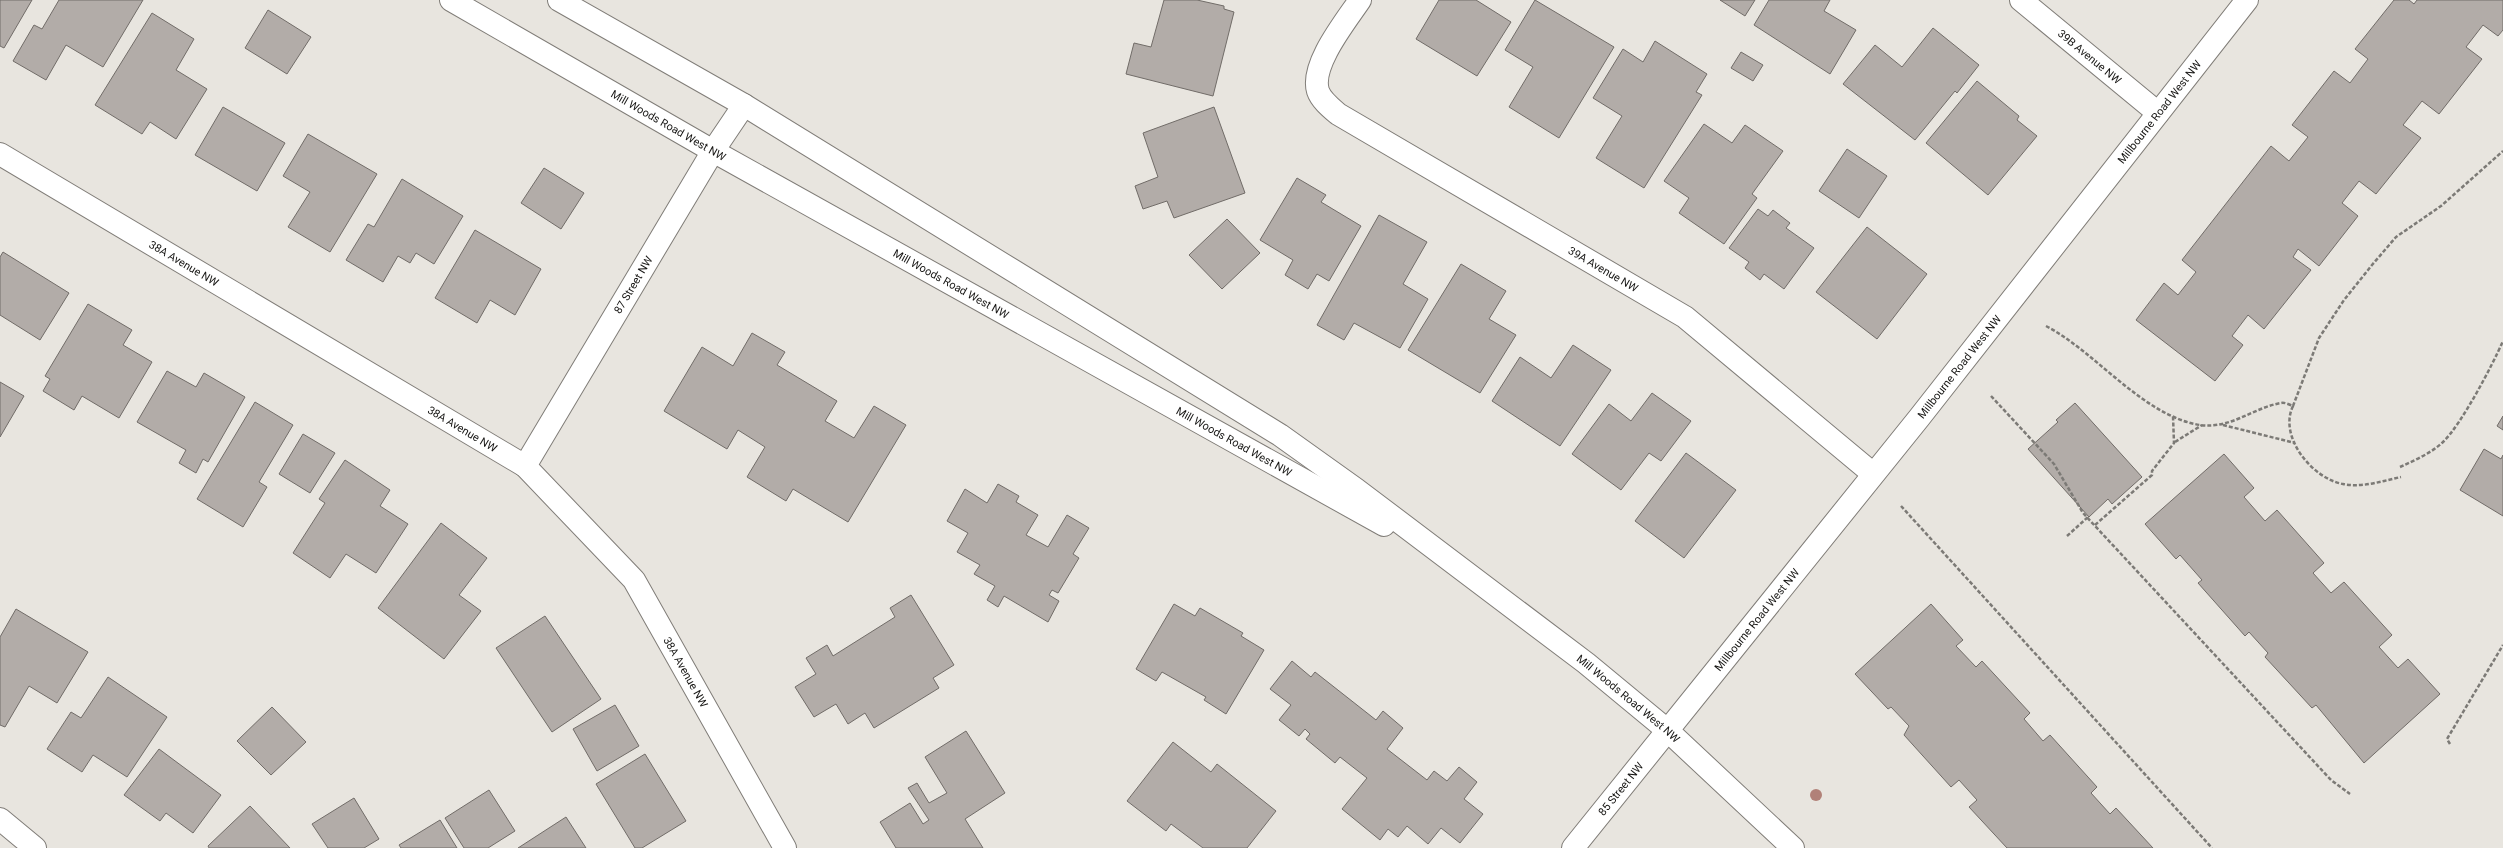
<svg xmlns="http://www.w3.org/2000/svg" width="2503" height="848" font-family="Roboto,sans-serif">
<rect width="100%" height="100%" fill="#e8e5df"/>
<g fill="#b2aca8" stroke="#716c68">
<polygon points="0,0 32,0 4,48 0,46"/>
<polygon points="59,0 143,0 103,67 66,45 46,80 13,61 34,25 42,29"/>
<polygon points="1164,0 1197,0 1224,6 1224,9 1234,12 1213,96 1126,74 1134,43 1151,47"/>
<polygon points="1439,0 1476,0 1511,22 1477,76 1416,39"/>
<polygon points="1535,0 1614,47 1559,138 1509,107 1533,67 1505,50"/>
<polygon points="1720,0 1755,0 1745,16"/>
<polygon points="1769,0 1830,0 1824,11 1856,30 1830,74 1754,25"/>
<polygon points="2394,0 2409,0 2414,4 2417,0 2503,0 2503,30 2498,36 2483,25 2466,47 2482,59 2439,114 2422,101 2403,125 2421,138 2376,194 2359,181 2342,203 2358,216 2319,266 2298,249 2293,257 2311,270 2264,329 2248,315 2232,336 2243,345 2215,381 2136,320 2164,283 2178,295 2196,272 2182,260 2271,146 2289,161 2308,137 2292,125 2334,71 2350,83 2368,59 2355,49"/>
<polygon points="268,10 311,37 287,74 245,48"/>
<polygon points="152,13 194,39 176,70 207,89 176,139 150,122 142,134 95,105"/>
<polygon points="1933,28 1979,65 1957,93 1955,91 1915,140 1843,84 1875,45 1902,67"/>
<polygon points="1655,41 1707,74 1696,92 1702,95 1644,188 1596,158 1622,116 1593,98 1623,49 1643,62"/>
<polygon points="1741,52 1763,65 1753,81 1731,68"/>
<polygon points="1977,81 2019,116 2017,120 2037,136 1988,195 1926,143"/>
<polygon points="223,107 285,143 257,191 195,155"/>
<polygon points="1214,107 1245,193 1174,218 1167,201 1143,209 1135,186 1158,177 1143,133"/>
<polygon points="1704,124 1732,143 1745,125 1783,151 1752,194 1757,198 1724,244 1679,213 1689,198 1664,181"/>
<polygon points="308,134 377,174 330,252 288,227 310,192 283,176"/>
<polygon points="1847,149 1887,176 1859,218 1819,191"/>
<polygon points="544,168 584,193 561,229 521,203"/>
<polygon points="1297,178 1326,195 1321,202 1361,226 1329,281 1317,274 1308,289 1285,275 1293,260 1260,240"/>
<polygon points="402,179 463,216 434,264 416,253 410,263 398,256 383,282 346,260 368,224 374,227"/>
<polygon points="1758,209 1768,216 1773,210 1790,223 1786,228 1814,248 1784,289 1764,274 1760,280 1745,268 1749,262 1729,248"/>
<polygon points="1379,215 1427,242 1403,284 1428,299 1400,348 1354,323 1344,340 1317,325"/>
<polygon points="1227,219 1260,253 1222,289 1189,255"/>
<polygon points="1867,227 1927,274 1877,339 1816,292"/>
<polygon points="475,230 541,269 515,315 490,300 477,323 435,298"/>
<polygon points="3,252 69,293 40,340 0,315 0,257"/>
<polygon points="1461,264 1506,291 1489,319 1516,335 1480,393 1408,350"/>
<polygon points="88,304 132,330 123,345 152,362 119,418 82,396 74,410 43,391 50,379 45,376"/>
<polygon points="752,333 785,352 777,365 837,401 825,421 854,438 874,406 906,425 848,522 793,489 786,501 747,477 765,447 738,430 727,449 664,411 702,347 733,366"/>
<polygon points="1573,345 1611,370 1560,446 1492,401 1520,357 1551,378"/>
<polygon points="167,371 196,387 204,373 245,397 208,462 203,459 196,473 179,463 186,450 137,422"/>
<polygon points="0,382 24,396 0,437"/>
<polygon points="1652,393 1691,421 1661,461 1649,453 1621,490 1572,454 1609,404 1631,421"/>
<polygon points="255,402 293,425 259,482 267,487 243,527 197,499"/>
<polygon points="2075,403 2142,477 2112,504 2108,499 2089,517 2028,449 2058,422 2056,420"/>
<polygon points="2503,416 2503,430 2497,426"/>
<polygon points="303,434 335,453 310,493 279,474"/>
<polygon points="2484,449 2501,459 2503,455 2503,516 2460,490"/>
<polygon points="1686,453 1736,490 1684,558 1635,521"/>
<polygon points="2224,454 2254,488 2244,497 2265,521 2277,510 2324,563 2313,573 2331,593 2344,582 2392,635 2379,647 2398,668 2408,659 2440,694 2364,763 2316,705 2312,708 2265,657 2268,653 2249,632 2245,636 2198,583 2202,580 2180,555 2176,559 2145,524"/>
<polygon points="345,460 390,490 380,506 408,524 376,573 346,554 330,578 293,553 325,503 319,499"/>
<polygon points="998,484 1019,496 1016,502 1038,515 1026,535 1048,547 1067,515 1089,528 1073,554 1079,558 1058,593 1052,590 1049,595 1059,601 1048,622 1004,596 998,607 987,600 995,586 974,574 980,565 957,552 968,533 947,521 965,489 987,503"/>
<polygon points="441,523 487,558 459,595 481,611 444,659 378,608"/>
<polygon points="911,595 954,665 933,678 939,688 874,728 865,713 848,724 836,704 814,717 795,687 816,674 806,658 827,645 833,656 895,617 890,608"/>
<polygon points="1174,604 1195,616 1200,608 1243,633 1241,636 1264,650 1226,714 1204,700 1206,697 1162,672 1156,681 1136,669"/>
<polygon points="1931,604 1963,640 1956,646 1976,667 1982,661 2030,713 2024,719 2043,741 2050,735 2097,787 2091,793 2110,814 2116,808 2153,848 2007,848 1969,807 1977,800 1959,780 1951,787 1904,735 1909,726 1891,707 1888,709 1855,674"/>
<polygon points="16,609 88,652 57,703 29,686 5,727 0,725 0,637"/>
<polygon points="545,616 601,699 552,732 496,648"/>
<polygon points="1292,661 1311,677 1315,672 1376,720 1383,711 1403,728 1387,749 1427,780 1434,771 1447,781 1459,767 1477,782 1464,799 1483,814 1460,843 1441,828 1428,844 1407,826 1398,837 1388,829 1380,840 1342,809 1367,778 1340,757 1335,763 1306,739 1310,734 1305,729 1299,736 1279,720 1291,705 1270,689"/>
<polygon points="108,677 167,717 127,777 93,755 82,772 47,749 71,712 81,718"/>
<polygon points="615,705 639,746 597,771 573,729"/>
<polygon points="272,707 306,742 271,775 237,741"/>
<polygon points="966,731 1005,793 965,819 983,848 896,848 880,822 910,803 923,824 929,820 908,788 917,783 929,803 947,793 925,757"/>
<polygon points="1173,742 1211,772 1217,764 1276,811 1247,848 1203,848 1171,824 1166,831 1127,801"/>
<polygon points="159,749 221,795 193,833 166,813 160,821 124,795"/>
<polygon points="645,754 686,821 642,848 635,848 596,784"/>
<polygon points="489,790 515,831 488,848 464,848 445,818"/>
<polygon points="354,798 379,839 364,848 328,848 312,824"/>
<polygon points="250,806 290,848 209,848 208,846"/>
<polygon points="566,817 586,848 518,848"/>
<polygon points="440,820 457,848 401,848 399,845"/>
</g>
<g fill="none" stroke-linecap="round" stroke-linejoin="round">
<defs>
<g id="street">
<path id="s1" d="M1360 0C1346 21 1310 65 1318 91 1321 100 1331 108 1338 114L1685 317 1872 473"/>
<path id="s2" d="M2021 0 2158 113"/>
<path id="s3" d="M0 154 525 466 634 580 785 848"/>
<path id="s4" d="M525 466 713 151 744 105"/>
<polyline points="0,819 35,848"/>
</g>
<g id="secondary">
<path id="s5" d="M451 0 713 151 1384 525"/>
<path id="s6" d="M559 0 744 105 1280 435 1357 490 1586 663 1667 730 1793 848"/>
<path id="s7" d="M1573 848 1919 418 2247 0"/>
</g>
</defs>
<use href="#street" stroke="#807d78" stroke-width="24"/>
<use href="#secondary" stroke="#807d78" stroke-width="24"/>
<g stroke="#7c7a76" stroke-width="2.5" stroke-dasharray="4 2" stroke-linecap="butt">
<path d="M2046 326C2096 352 2143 416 2200 425 2232 429 2252 408 2281 403 2285 402 2290 405 2293 406L2319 338 2344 300 2372 265 2396 237 2441 206 2503 151"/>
<polyline points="1991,396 2054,464 2083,513 2331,780 2350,794"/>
<path d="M2293 406C2278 437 2313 479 2343 484 2363 488 2382 481 2401 477"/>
<polyline points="2223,425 2295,443"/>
<polyline points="2175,442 2202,425"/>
<path d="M2400 467C2415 460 2432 453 2444 441 2462 423 2492 366 2503 341"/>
<polyline points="1901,506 2212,848"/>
<polyline points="2095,525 2152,475 2152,471 2174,443 2173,416"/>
<polyline points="2067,536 2088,517"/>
<polyline points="2450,744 2447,739 2503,645"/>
</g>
<use href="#street" stroke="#fff" stroke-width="22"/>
<use href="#secondary" stroke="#fff" stroke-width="22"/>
</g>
<circle fill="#b18178" cx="1816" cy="795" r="6"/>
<g text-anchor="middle" stroke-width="4" stroke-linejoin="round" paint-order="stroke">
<g font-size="11" fill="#151412" stroke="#e8e5df">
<text dy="4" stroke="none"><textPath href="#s2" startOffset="89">39B Avenue NW</textPath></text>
<text dy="4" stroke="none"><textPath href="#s7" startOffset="941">Millbourne Road West NW</textPath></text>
<text dy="4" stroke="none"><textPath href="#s5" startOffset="251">Mill Woods Road West NW</textPath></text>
<text dy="4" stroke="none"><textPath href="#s3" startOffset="214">38A Avenue NW</textPath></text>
<text dy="4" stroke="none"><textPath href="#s1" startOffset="441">39A Avenue NW</textPath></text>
<text dy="4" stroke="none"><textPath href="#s4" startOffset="211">87 Street NW</textPath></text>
<text dy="4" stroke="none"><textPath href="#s5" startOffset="575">Mill Woods Road West NW</textPath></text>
<text dy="4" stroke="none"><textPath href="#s7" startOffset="617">Millbourne Road West NW</textPath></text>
<text dy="4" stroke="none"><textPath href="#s3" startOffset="538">38A Avenue NW</textPath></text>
<text dy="4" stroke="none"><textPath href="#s5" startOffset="899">Mill Woods Road West NW</textPath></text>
<text dy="4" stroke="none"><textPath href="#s7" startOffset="293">Millbourne Road West NW</textPath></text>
<text dy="4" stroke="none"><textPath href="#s3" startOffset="874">38A Avenue NW</textPath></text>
<text dy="4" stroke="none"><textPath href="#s6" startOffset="1279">Mill Woods Road West NW</textPath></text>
<text dy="4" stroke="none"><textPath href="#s7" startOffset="76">85 Street NW</textPath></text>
</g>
</g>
</svg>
